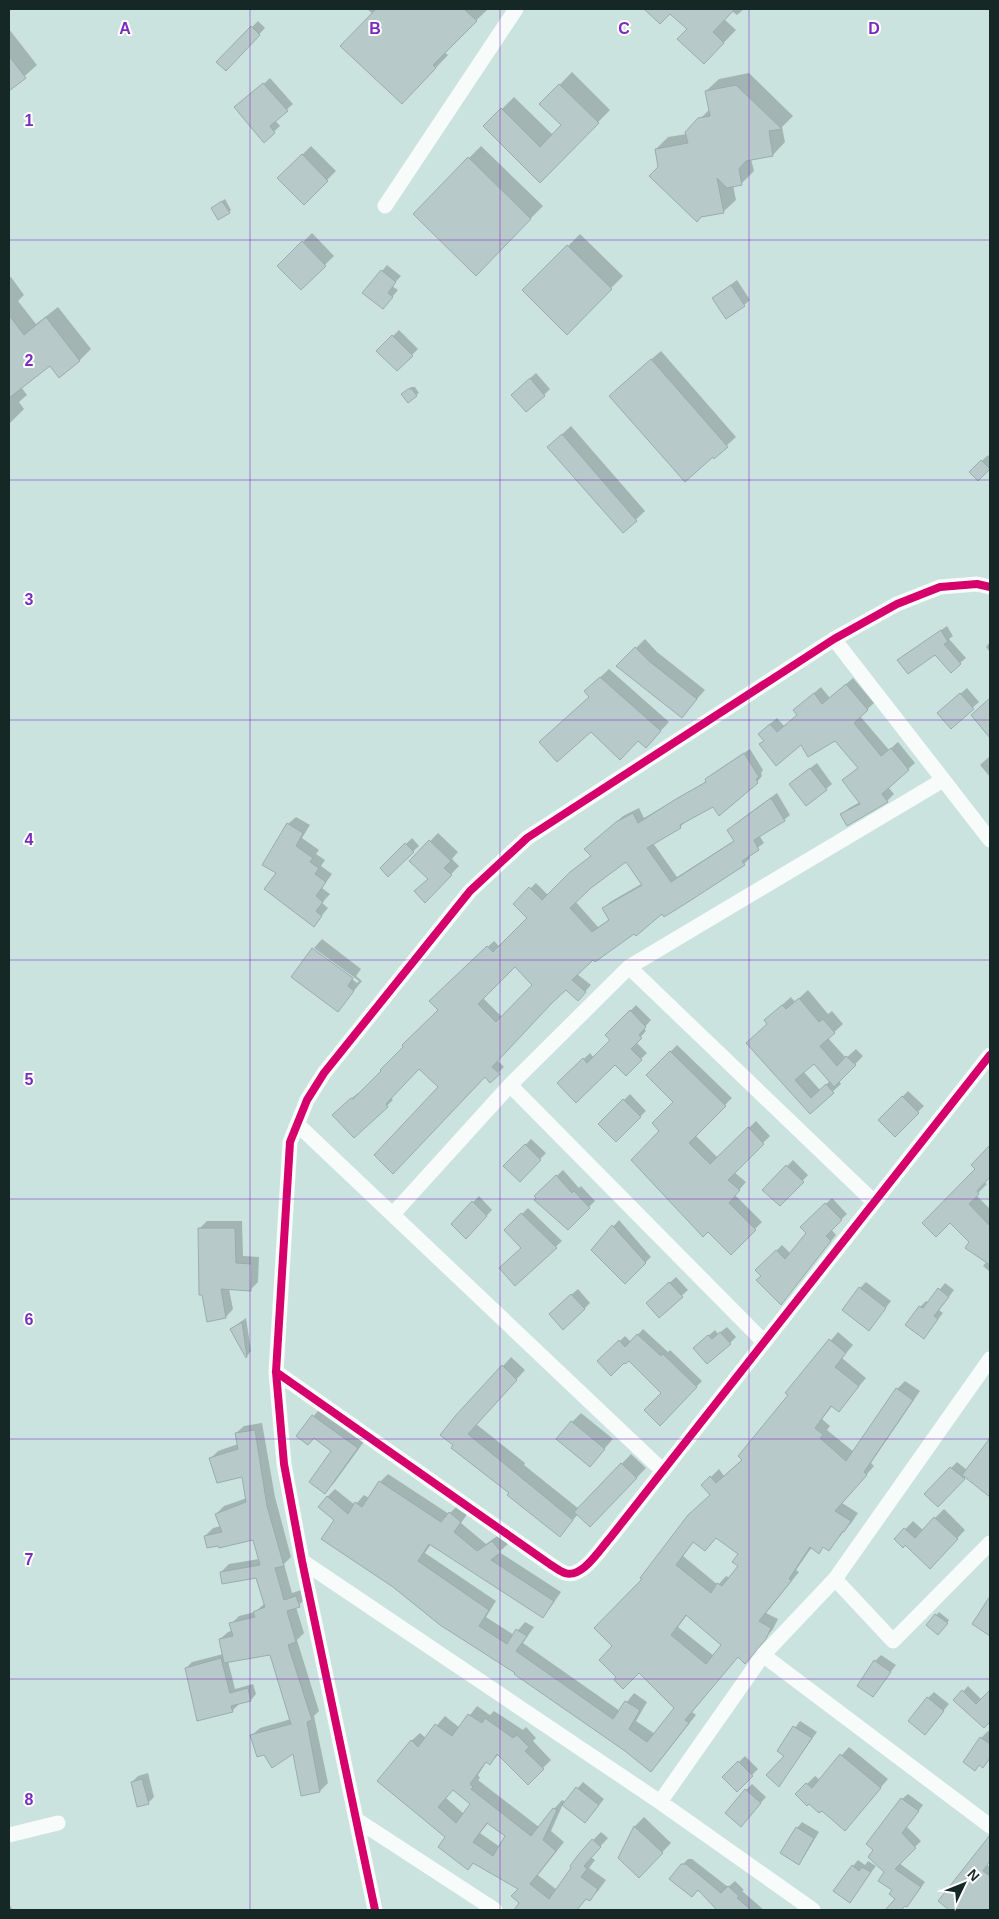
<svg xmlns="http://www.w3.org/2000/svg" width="999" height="1919" font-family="Helvetica,sans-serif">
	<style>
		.shadow { fill: #0003; fill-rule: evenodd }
		.building { fill: #b7c9c9; stroke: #9aadad; fill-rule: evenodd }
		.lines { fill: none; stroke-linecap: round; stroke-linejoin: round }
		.minor { stroke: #f7fbfa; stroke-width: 15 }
		.cycleway-casing { stroke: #fff; stroke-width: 11 }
		.cycleway { stroke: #d6006c; stroke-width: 8 }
		.grid { fill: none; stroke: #7b2cbf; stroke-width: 1; stroke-opacity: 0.55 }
		.grid-label { font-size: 16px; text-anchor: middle; font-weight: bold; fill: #7b2cbf; stroke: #fff; stroke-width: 4; stroke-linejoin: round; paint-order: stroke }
	</style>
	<rect width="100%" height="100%" fill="#cbe3df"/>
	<path class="shadow" d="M367,9H488L444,52L448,55L414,91L373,14Z
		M647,9H744L737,15L732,11L724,19L736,30L704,63L688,29L670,12L660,22Z
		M258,21L265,28L226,70L218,62Z
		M9,29L37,65L9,90Z
		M572,72L610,110L540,181L485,126L514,97L553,135L563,125L541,104Z
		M749,73L793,116L782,127L785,142L773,155L751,159L754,171L741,184L733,185L736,200L723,212L659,167L656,149L668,137L687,134V132L710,109L706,91L719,79Z
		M270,78L293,104L275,120L280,126L264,141L253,94Z
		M311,146L336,171L304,203L279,178Z
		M481,146L543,206L476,274L469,158Z
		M225,199L231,210L229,212L212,208Z
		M312,233L334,256L301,288L279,266Z
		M580,234L623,276L567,333L524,290Z
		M387,265L401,276L392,286L398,290L383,308L382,271Z
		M11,277L24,295L18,301L36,324L58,307L91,349L80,360L50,364L21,387L27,395L19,402L24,409L9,424V278Z
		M737,280L750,300L744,305L713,298Z
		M399,330L418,349L397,370L378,351Z
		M661,351L736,437L714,457L619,387Z
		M536,373L550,389L544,395L518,389Z
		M411,387H415L419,393L408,401L405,392Z
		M571,426L645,511L623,532L558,438Z
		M988,455L990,458V472L988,469L970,472Z
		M947,626L953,636L949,639L966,658L960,663L935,653L899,660Z
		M645,639L657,652L705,690L682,716L618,666Z
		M990,642V652L986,647Z
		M609,669L669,722L654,738L638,740L591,697L594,683Z
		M853,678L874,703L860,716L889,750L898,742L915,763L888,787L894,794L887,801L842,814L849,808L860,802L859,767L836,739L802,744H761L765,740L766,727L777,718L784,726L798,715L801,704L821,687L830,698Z
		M967,688L979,702L951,727L945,707Z
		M750,749L763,770L761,773L762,776L757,782L686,821L680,827L653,843L677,877L735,840V824L777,793L790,815L784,820L759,835L764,843L748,855L750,858L744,864L663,912L593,958L577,974L591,985L583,994L566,989L553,1000L497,1060L504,1067L490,1081L485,1076L440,1087L419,1067L391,1098L393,1100L354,1137L339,1109L358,1093L359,1094L440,1010L431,1001L494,941L500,947L529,918L514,904L536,883L548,895L592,856V844L623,816L639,808L644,818L707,781L712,774ZM626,860L643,883L610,902L604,908L610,919L598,927L575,901L590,887ZM516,965L534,985L502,1017L483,998Z
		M990,756V777L980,765Z
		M817,763L832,784L826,789L797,778Z
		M296,817L310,825L302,838L319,850L316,854L325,860L321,866L332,874L322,888L330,894L322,903L328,908L314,925L278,873L288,824Z
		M438,833L458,852L452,859L459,866L425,901L430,879L411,861Z
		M412,838L419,846L388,875L382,868Z
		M322,939L361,969L356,976L362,981L338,1010L313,949L357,983L359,981L314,948Z
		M808,990L828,1014L832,1011L843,1024L828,1038L846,1058L856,1049L863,1056L839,1081L841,1084L810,1112L765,1020L791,997L795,1002ZM814,1062L830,1081L820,1090L803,1071Z
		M636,1005L651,1020L644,1028L646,1031L636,1042L647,1053L626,1074L615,1063L559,1083L590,1053L594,1058L612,1040L607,1035Z
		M677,1045L732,1098L695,1135L718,1158L756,1121L770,1136L734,1172L746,1182L735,1195L762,1222L731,1253L661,1131L675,1102L648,1075Z
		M908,1091L924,1106L895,1135L880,1120Z
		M630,1094L646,1111L616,1140L600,1124Z
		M531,1139L546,1153L520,1180L505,1166Z
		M990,1147V1176L984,1182L987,1184L976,1195L990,1209V1234L984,1246L990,1241V1272L983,1266L987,1261L971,1242L950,1221L977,1169L973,1165Z
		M793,1160L808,1175L780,1205L764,1190Z
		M563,1170L579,1188L581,1186L595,1201L568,1228L537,1198L542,1190Z
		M479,1196L492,1210L472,1231L452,1224Z
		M832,1198L847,1214L831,1229L836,1235L781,1303L757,1270L782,1245L791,1254L807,1233L802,1227Z
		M528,1208L562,1241L515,1284L523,1247L506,1230Z
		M619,1220L651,1257L625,1282L592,1250Z
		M207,1221H242L243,1256L259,1257L258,1282L250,1290L229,1289L233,1309L226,1317L200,1228Z
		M676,1277L688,1290L659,1316L654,1297Z
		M866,1282L891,1301L874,1323L860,1288Z
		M945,1283L954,1290L939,1310L943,1313L924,1337L907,1325L920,1307L926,1301L929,1303Z
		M578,1289L590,1303L584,1309L556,1308Z
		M246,1318L251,1351L247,1356L231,1329Z
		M727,1327L736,1337L730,1343L701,1342L715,1330L718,1334Z
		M643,1329L668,1352L670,1350L702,1381L660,1424L663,1393L629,1359L624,1361H599L625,1336L631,1342Z
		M838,1332L853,1345L842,1358L866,1378L846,1402L833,1405L822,1419L830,1426L827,1430L854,1452L897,1389L905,1381L920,1391L871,1463L874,1466L842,1503L858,1513L852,1522L829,1549L824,1546L819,1552L812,1547L796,1570L799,1572L766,1613L778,1619L773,1629L753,1654L738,1656L692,1712L696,1715L659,1762L626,1750L517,1672L335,1520L327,1497L335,1489L355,1505L364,1495L369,1498L380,1482L388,1474L449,1514L458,1505L468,1513L461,1523L486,1544L500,1534L508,1544L499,1552L561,1592L550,1608L542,1616L431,1544L425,1553L496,1601L486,1617L514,1635L525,1622L534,1627L523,1643L620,1711L634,1693L647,1702L636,1721L655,1734L676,1708L639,1671L618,1677L614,1646L644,1579L712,1494L703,1485L719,1469L724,1476L743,1459L789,1395L787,1392ZM716,1537L739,1554L740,1566L730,1578L726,1576L718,1585L683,1556L694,1541ZM687,1615L723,1645L714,1656L678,1627Z
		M511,1357L525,1370L476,1424L525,1463L524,1465L579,1509L631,1454L646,1468L590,1526L578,1514L560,1536L510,1493L453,1448L503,1366Z
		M322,1406L366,1439L334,1483L325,1492L333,1450L315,1437L297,1436Z
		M581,1413L613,1439L590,1465L572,1422Z
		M262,1423L275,1497L291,1557L284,1564L292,1593L304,1589L307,1598L296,1607L304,1633L297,1640L319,1711L314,1716L328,1783L320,1791L294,1752L252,1735L260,1728L291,1719L270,1653L228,1661L235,1689L253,1684L256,1694L251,1700L237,1703L238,1705L232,1711L186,1668L192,1662L223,1654L220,1639L228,1632L233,1630L231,1624L239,1616L255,1612L265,1603L257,1576L221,1572L229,1564L259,1559L254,1539L205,1536L213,1528L221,1526L216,1514L224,1506L247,1498L243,1476L210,1459L218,1451L238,1444L236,1433L244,1426Z
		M990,1440V1489L987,1492L966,1477L938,1505L926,1494L957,1462L967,1470Z
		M944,1509L965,1530L938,1559L896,1539L913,1521L923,1530Z
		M939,1612L949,1620L941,1631L928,1625Z
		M881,1655L896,1665L873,1695L875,1661Z
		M968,1686L982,1700L990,1691V1720L984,1726L955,1700Z
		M934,1692L949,1704L930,1727L928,1698Z
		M477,1706L490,1715L494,1711L523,1730L526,1727L536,1738L533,1741L551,1760L528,1783L499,1754L490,1763L487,1761L478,1775L480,1778L478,1780L539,1827L554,1809L562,1800L566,1802L583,1782L604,1799L591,1815L563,1804L551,1831L564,1842L538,1875L557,1890L593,1840L601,1832L608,1838L591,1857L595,1860L589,1868L606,1880L598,1891L589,1900L587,1898L577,1910H556L550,1906L547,1910H525L518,1906L521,1903L520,1889L447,1837L411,1741L420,1733L426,1738L445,1716L460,1728ZM453,1789L472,1804L464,1814L446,1798ZM489,1822L507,1836L500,1847L480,1833Z
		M800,1721L817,1732L779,1785L786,1756L778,1750Z
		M988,1731L990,1732V1759L983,1767L981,1738Z
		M849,1747L888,1779L845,1829L822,1809L797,1794L815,1776L820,1780Z
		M745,1756L758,1769L737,1790L724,1777Z
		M148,1773L154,1797L148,1803L132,1782L138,1776Z
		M752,1784L766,1797L746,1820V1790Z
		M908,1794L923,1805L907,1827L921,1841L899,1863L925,1882L912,1900L900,1910H892L889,1907L897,1899L886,1872L902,1799Z
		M644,1817L671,1843L648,1867L619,1858L635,1826Z
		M802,1822L819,1832L804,1857L798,1863L797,1828Z
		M990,1839V1861L987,1865L990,1867V1910H948L985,1844Z
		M688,1859H692L728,1887L735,1881L744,1890L742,1891L764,1910H718L698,1889L682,1865Z
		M858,1860L865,1865L868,1861L876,1866L849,1901L853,1866Z
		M9,1904L13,1910H9Z"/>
	<path class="building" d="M376,9H464L477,21L433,65L436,68L402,104L340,46Z
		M644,9H735L713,32L724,43L704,64L677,39L687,29L670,14L660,24Z
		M251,26L260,35L226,71L216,62Z
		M9,56L26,78L9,91Z
		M263,83L288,111L270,126L275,133L264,143L234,107Z
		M559,84L599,123L540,183L483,126L501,108L540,147L561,125L539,104Z
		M736,85L782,129L769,131L773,156L746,161L739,169L742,185L727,188L717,178L724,213L701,217L697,222L649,176L658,167L655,149L688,143L685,132L698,118L710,116L705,91Z
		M302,154L328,181L304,205L277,178Z
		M468,157L531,219L476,276L413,214Z
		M222,201L230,213L218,220L211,208Z
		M302,241L326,266L301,290L277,266Z
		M567,245L612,289L567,335L522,290Z
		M381,270L396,282L388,293L393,297L383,309L362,293Z
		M731,285L745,306L726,319L712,298Z
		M9,315L24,335L46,317L80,361L59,378L50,366L9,398Z
		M392,335L413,356L397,371L376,351Z
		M651,359L728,447L714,459L713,457L685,482L609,396Z
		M530,378L545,396L526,412L511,395Z
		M408,389H412L417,396L408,403L401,394Z
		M562,434L637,521L623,533L547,447Z
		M981,460L990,469L978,481L969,472Z
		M941,630L948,642L944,644L961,664L951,673L935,655L908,674L897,660Z
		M635,647L649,661L697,699L682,718L616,666Z
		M600,677L661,731L646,748L638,741L620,760L591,732L557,762L539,742L589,697L584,691Z
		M846,684L868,710L854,723L881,756L891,748L909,770L882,794L888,802L847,826L840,814L860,804L842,780L858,768L835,741L808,757L801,745L776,766L759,744L764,741L758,734L770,724L777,732L797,715L793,710L814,693L822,704Z
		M960,693L974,709L951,729L937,713Z
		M990,698V738L971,715Z
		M744,753L759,777L756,779L758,783L719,816L713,807L680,825L681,828L647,848L671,882L734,841L727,830L771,798L785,821L754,840L759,850L742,861L745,865L685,904L664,917L662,914L636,936L634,934L595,962L593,960L572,980L586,992L578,1001L566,990L552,1003L492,1067L500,1074L490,1083L485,1077L393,1174L374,1155L438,1087L419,1069L386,1104L388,1107L354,1138L332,1115L351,1098L353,1099L381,1071L380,1070L403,1047L402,1045L438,1010L429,1001L487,946L493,952L527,918L513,904L529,887L542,900L570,872L591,856L584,849L616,822L633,813L638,823L676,799L706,782L705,779ZM626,862L642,885L602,908L609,920L592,932L570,908L591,888ZM515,967L532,985L496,1022L478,1004Z
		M810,768L827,790L806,806L789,784Z
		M287,823L303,833L296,846L313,858L310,862L319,868L315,874L326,882L316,896L323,902L316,911L322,916L314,927L264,889L276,873L262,865Z
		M429,840L451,861L444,868L452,875L425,903L414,891L428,879L409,861Z
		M405,843L414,852L388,877L380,868Z
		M312,948L353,978L348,986L354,991L338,1012L291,977Z
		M799,998L819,1022L823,1019L835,1033L820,1046L837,1066L846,1056L856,1065L834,1087L814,1064L795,1080L811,1098L826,1084L834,1093L810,1114L746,1043L767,1024L764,1020L782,1005L786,1009Z
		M630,1010L646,1027L639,1035L642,1038L631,1049L642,1060L626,1076L615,1065L576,1103L557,1083L583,1058L587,1063L610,1040L605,1035Z
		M670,1051L726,1106L689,1143L710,1164L748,1127L764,1144L728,1180L740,1190L729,1203L756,1230L731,1255L708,1232L703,1237L631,1160L659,1131L652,1123L673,1102L646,1075Z
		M902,1096L919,1113L895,1137L878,1120Z
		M623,1099L641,1117L616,1142L598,1124Z
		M525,1144L541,1160L520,1182L503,1166Z
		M990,1145V1177L977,1191L979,1194L969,1204L990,1226V1265L965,1248L969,1242L950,1223L936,1237L922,1223L975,1169L971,1165Z
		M786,1165L804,1182L780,1206L762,1190Z
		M556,1175L572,1193L574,1191L590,1208L568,1230L534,1200L536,1198L534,1196Z
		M472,1201L487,1216L466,1239L451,1224Z
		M825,1203L842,1220L826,1236L831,1241L781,1305L756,1280L761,1276L755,1270L776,1250L785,1259L806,1233L800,1227Z
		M521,1213L557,1248L515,1286L499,1268L521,1248L504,1230Z
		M612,1225L646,1263L625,1284L591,1250Z
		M198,1228H235L236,1263L252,1264L251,1291L221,1289L226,1318L207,1322L202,1295H199Z
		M669,1282L683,1297L659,1318L646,1303Z
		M859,1287L886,1308L869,1331L842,1310Z
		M938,1288L949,1297L934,1316L938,1319L924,1339L905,1325L919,1306L923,1308Z
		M571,1294L585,1309L563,1330L549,1314Z
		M242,1322L247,1357L246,1358L230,1329Z
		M720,1332L731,1344L707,1364L693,1348L708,1335L712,1339Z
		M637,1334L661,1356L663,1354L697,1387L660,1426L644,1410L661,1393L629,1361L625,1364L624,1363L611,1376L597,1361L619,1340L625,1347Z
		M829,1339L846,1353L835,1367L859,1386L839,1412L831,1406L815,1428L823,1435L820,1438L846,1461L896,1388L913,1400L864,1472L867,1475L835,1511L851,1521L844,1532L843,1531L829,1551L823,1547L819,1554L810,1547L789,1579L792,1580L759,1621L771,1628L766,1639L745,1664L738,1657L685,1720L689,1723L651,1772L625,1751L514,1674L515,1673L440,1625L393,1587L321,1539L334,1520L318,1507L327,1496L348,1514L355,1502L362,1507L379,1481L441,1522L449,1512L461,1522L454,1532L477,1551L492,1541L501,1552L491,1560L554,1601L543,1618L429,1544L418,1561L489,1610L479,1626L507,1644L516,1629L527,1636L516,1651L613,1719L625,1701L640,1710L629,1729L647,1742L674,1708L639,1673L623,1689L614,1680L616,1677L599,1660L612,1646L594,1628L642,1579L640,1578L688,1515L710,1495L701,1485L710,1476L716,1483L742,1460L738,1456L788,1395L785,1393ZM716,1538L738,1554L732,1562L738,1566L722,1586L717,1583L711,1593L676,1565L693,1542L705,1551ZM686,1615L721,1645L706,1664L671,1635Z
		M502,1365L517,1380L468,1434L573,1520L560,1537L507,1495L509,1493L451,1448L453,1445L440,1435L456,1415Z
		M312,1415L358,1448L325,1494L309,1482L331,1451L314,1438L308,1445L296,1436Z
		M571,1421L605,1449L590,1467L556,1439Z
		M255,1430L267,1506L284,1566L275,1568L284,1600L296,1596L300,1607L287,1611L296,1642L288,1645L312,1720L307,1722L320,1792L301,1796L293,1754L272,1768L264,1755L257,1757L250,1735L291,1724L270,1655L224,1663L219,1639L233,1636L229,1623L255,1617L253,1612L265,1607L256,1578L222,1584L220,1572L260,1565L253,1540L219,1548L218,1546L207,1548L204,1536L222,1532L215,1514L246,1502L242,1477L217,1483L209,1458L238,1449L235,1433Z
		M990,1438V1497L962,1475Z
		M621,1463L637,1478L590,1527L574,1512Z
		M950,1467L965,1479L938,1507L924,1494Z
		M934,1517L958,1539L930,1569L905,1545L903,1548L894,1539L904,1528L915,1538Z
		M990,1596V1636L972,1624Z
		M935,1614L948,1623L938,1635L926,1625Z
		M221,1658L230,1693L248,1688L251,1701L231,1706L233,1712L197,1721L185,1668Z
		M874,1660L891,1672L873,1697L857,1686Z
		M962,1690L976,1704L990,1690V1722L984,1728L953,1700Z
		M927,1697L944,1711L925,1735L908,1721Z
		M468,1714L482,1723L485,1718L513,1738L517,1735L529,1747L525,1751L544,1769L528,1785L497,1754L490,1765L486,1762L470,1784L473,1787L471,1789L531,1836L553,1808L557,1810L543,1840L556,1851L530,1884L549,1899L571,1868L570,1866L578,1855L592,1839L601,1847L584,1866L587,1869L581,1877L598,1889L590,1901L586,1899L577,1910H514L519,1903L511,1896L518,1889L473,1863L468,1870L438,1847L445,1837L377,1781L411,1740L418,1747L435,1724L452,1736ZM453,1790L470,1804L456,1823L438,1807ZM487,1823L505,1836L493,1856L473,1842Z
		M793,1726L812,1738L779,1787L766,1775L784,1756L777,1751Z
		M980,1737L990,1744V1758L983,1768L979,1765L975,1771L963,1762Z
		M840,1754L881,1788L845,1831L822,1811L819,1813L809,1804L807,1806L795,1794L806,1783L812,1788Z
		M738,1761L753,1776L737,1792L722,1777Z
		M142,1779L149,1804L137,1807L131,1782Z
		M576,1787L599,1805L585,1823L562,1805Z
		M745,1789L761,1803L741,1827L725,1813Z
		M901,1798L919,1811L902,1833L916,1848L895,1869L921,1887L907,1907L905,1906L901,1910H885L895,1899L889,1894L892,1890L878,1881L884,1872L868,1857L873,1850L866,1844Z
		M634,1826L663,1853L639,1878L618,1858Z
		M796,1827L814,1838L799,1865L780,1853Z
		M990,1835V1861L983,1871L990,1876V1910H949L938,1901Z
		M681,1864H686L721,1893L728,1886L739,1896L737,1898L751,1910H717L698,1890L692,1897L669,1879Z
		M852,1865L859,1871L862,1867L871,1872L850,1903L833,1891Z"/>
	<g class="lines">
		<path class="minor" d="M385,206L516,9
			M834,639L990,840
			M629,967L874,1202
			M510,1085L764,1342
			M297,1124L663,1471
			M393,1214L510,1085L629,967L943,780
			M276,1372L551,1565C556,1568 561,1572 565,1573C582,1579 600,1549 610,1538L990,1055
			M302,1561L660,1802L813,1910
			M835,1579L893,1641L990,1543
			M763,1655L990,1826
			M660,1802L763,1655L835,1579L990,1359
			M357,1820L495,1910
			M9,1835L58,1823
			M375,1910L302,1561L284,1464L276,1372L290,1142L307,1100L324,1073L470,891L527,838L834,639L897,604L940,587L977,584L990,587"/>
		<g class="cycleway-casing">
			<path id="cycleway" d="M276,1372L551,1565C556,1568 561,1572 565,1573C582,1579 600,1549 610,1538L990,1055
				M375,1910L302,1561L284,1464L276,1372L290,1142L307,1100L324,1073L470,891L527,838L834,639L897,604L940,587L977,584L990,587"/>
		</g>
		<use href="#cycleway" class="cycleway"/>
	</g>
	<path class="grid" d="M250,9V1910M500,9V1910M749,9V1910M9,240H990M9,480H990M9,720H990M9,960H990M9,1199H990M9,1439H990M9,1679H990"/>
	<g class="grid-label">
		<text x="125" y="34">A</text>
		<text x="375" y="34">B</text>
		<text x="624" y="34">C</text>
		<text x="874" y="34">D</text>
		<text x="29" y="126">1</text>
		<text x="29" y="366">2</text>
		<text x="29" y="605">3</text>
		<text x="29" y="845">4</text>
		<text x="29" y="1085">5</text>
		<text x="29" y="1325">6</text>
		<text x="29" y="1565">7</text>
		<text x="29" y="1805">8</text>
	</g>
	<rect width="999" height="1919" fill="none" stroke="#162825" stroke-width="20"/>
	<g transform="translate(964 1884) rotate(47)" stroke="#ffffff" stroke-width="4" paint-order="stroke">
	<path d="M0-4L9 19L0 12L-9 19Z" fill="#162825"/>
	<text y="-8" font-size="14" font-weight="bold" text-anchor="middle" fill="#162825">N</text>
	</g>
</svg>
